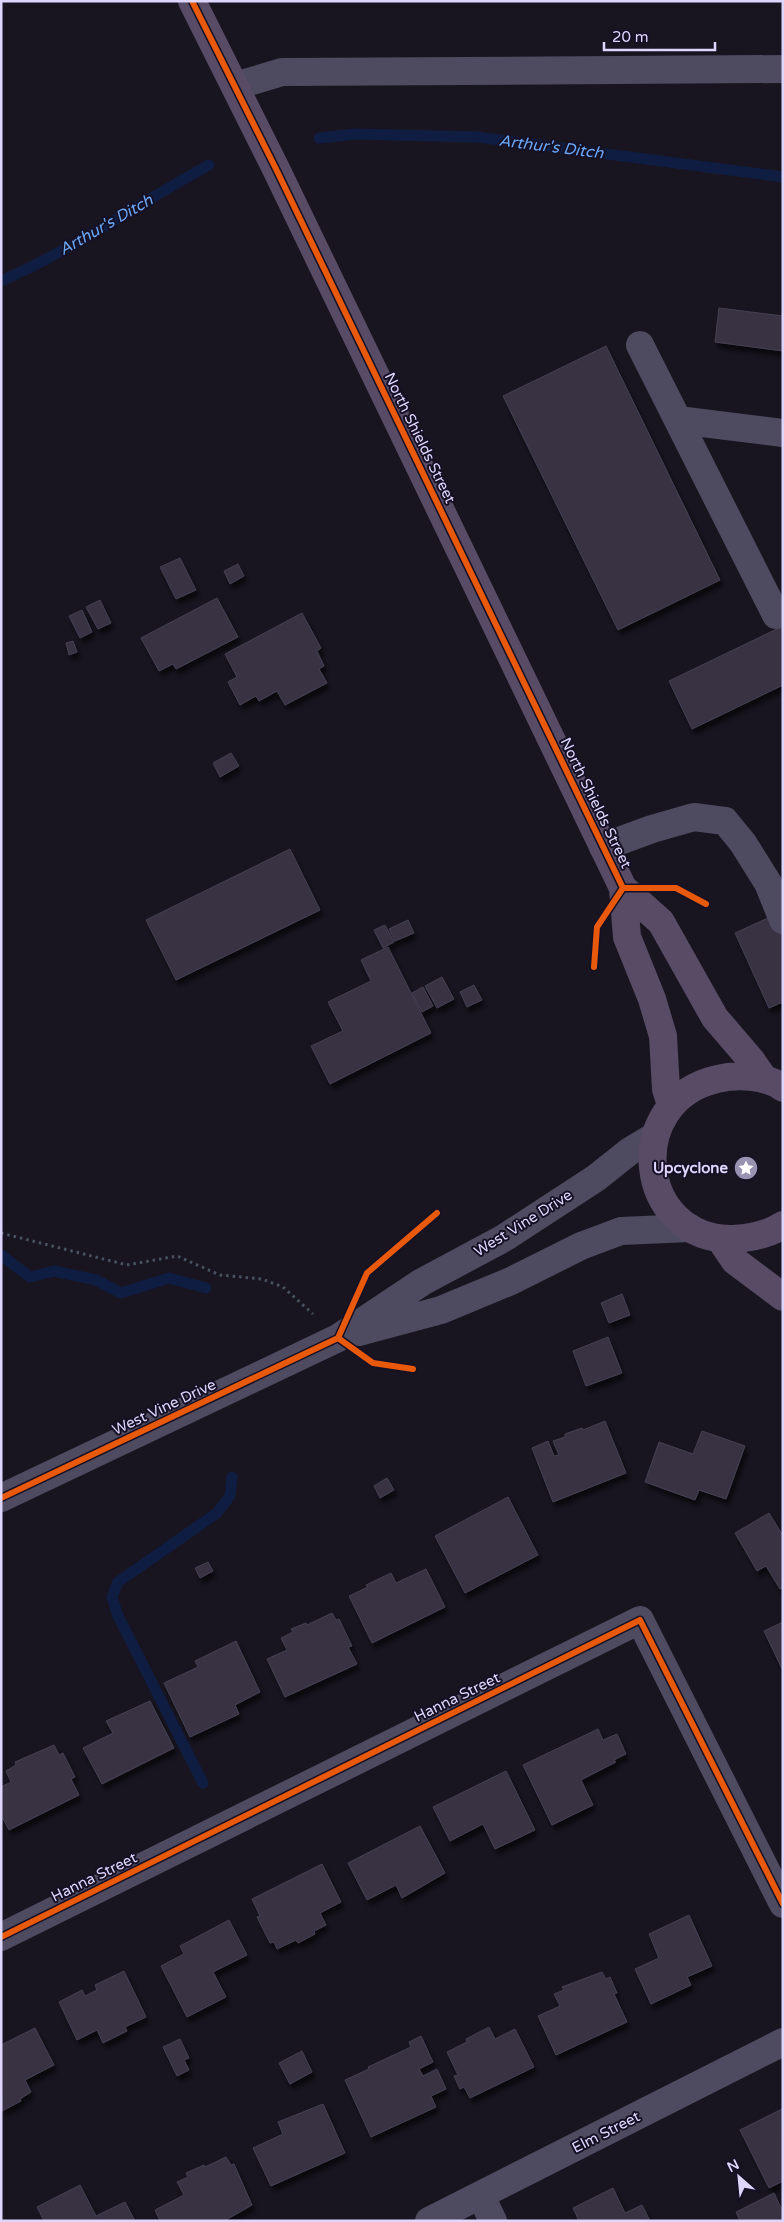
<svg xmlns="http://www.w3.org/2000/svg" width="784" height="2222" font-family="'Varela Round',sans-serif">
	<style>
		.lines { fill: none; stroke-linecap: round; stroke-linejoin: round }
		.stream { stroke: #101d42; stroke-width: 11 }
		.building { fill: #373342; stroke: #454053; filter: url(#shadow) }
		.path { stroke: #485261; stroke-width: 3; stroke-dasharray: 2.5 4; stroke-linecap: butt }
		.minor { stroke: #4e4b60; stroke-width: 28 }
		.major { stroke: #574b65; stroke-width: 28 }
		.cycleway-casing { stroke: #161025; stroke-width: 9 }
		.cycleway { stroke: #e8590c; stroke-width: 6 }
		.labels { text-anchor: middle; dominant-baseline: central; stroke-width: 4; stroke-linejoin: round; paint-order: stroke }
		.street-label { font-size: 15px; fill: #ded6fd; stroke: #161025 }
		.poi-label { font-size: 15px; font-weight: bold; fill: #ded6fd; stroke: #161025; text-anchor: end }
		.water-label { font-size: 16px; font-style: italic; fill: #6aa8f7; stroke: #161025 }
	</style>
	<defs>
		<filter id="shadow"><feDropShadow dx="3" dy="5.5" stdDeviation="2.5" flood-color="#0009"/></filter>
	</defs>
	<rect width="100%" height="100%" fill="#181520"/>
	<g class="lines">
		<path class="stream" d="M319,138L355,134L477,137L783,177
			M1,281C74,249 139,203 209,165
			M1,1255L30,1277L54,1271L96,1280L121,1293L169,1278L206,1288
			M203,1783L118,1616L112,1597L118,1582L217,1513L230,1496L232,1477"/>
	</g>
	<path class="building" d="M719,308L783,316V351L715,342Z
		M606,346L720,580L618,630L503,396Z
		M180,558L196,590L176,599L160,567Z
		M238,564L244,576L230,584L224,571Z
		M217,598L238,637L176,669L173,664L159,671L141,638Z
		M100,600L111,623L98,629L86,607Z
		M82,610L92,632L80,638L69,616Z
		M302,613L321,648L317,651L324,666L319,669L327,683L285,705L277,691L259,701L256,696L240,705L228,682L237,677L225,654Z
		M783,626V685L692,729L669,681Z
		M73,641L77,652L69,655L66,643Z
		M231,753L239,766L220,777L213,763Z
		M290,849L320,910L176,980L146,920Z
		M783,911V1002L769,1008L735,933Z
		M408,920L414,933L395,941L389,929Z
		M385,925L394,942L383,948L374,930Z
		M388,947L431,1033L330,1084L311,1046L343,1031L328,1002L371,981L361,960Z
		M442,977L454,999L437,1008L425,986Z
		M474,985L482,1000L467,1007L460,992Z
		M423,987L433,1006L422,1012L412,993Z
		M622,1294L630,1315L609,1323L601,1303Z
		M608,1337L622,1373L586,1386L573,1351Z
		M605,1421L626,1473L553,1502L532,1448L548,1441L554,1456L559,1455L553,1441L565,1437V1434L582,1428L583,1430Z
		M702,1431L745,1446L726,1499L699,1490L695,1500L645,1482L659,1442L693,1454Z
		M387,1478L394,1490L380,1498L374,1486Z
		M508,1497L538,1555L465,1593L435,1536Z
		M769,1513L783,1536V1588L780,1589L766,1566L757,1571L735,1533Z
		M208,1562L213,1571L200,1578L195,1568Z
		M426,1569L445,1607L372,1643L349,1596L368,1587L366,1585L391,1573L396,1583Z
		M332,1613L336,1620L339,1619L352,1646L348,1647L357,1664L285,1697L267,1659L287,1650L281,1638L293,1632L291,1629L306,1623L307,1625Z
		M783,1622V1671L764,1631Z
		M236,1641L260,1692L235,1705L239,1714L190,1737L164,1683L198,1667L195,1661Z
		M150,1701L174,1748L102,1784L83,1748L113,1733L106,1721Z
		M598,1729L603,1740L617,1734L626,1754L614,1760L616,1762L581,1780L593,1805L552,1825L523,1765Z
		M54,1745L59,1755L63,1753L75,1777L71,1779L79,1795L9,1830L1,1815V1787L11,1782L6,1771L16,1765L15,1762Z
		M506,1771L535,1830L495,1849L483,1824L450,1841L433,1807Z
		M420,1826L445,1873L402,1898L396,1885L367,1900L348,1863Z
		M322,1864L341,1902L320,1913L326,1925L314,1931L315,1934L298,1943L296,1940L277,1949L274,1942L270,1943L257,1917L260,1916L252,1899Z
		M689,1915L712,1966L687,1977L691,1985L651,2004L635,1969L659,1958L649,1934Z
		M229,1920L247,1955L213,1972L226,1997L187,2017L161,1966L184,1954L180,1946Z
		M124,1971L146,2017L125,2027L127,2031L103,2043L97,2030L77,2040L59,2002L82,1990L85,1996L97,1990L95,1985Z
		M602,1972L606,1979L610,1977L617,1993L614,1994L627,2022L556,2055L538,2016L560,2006L554,1994L564,1990L562,1987Z
		M489,2027L495,2039L515,2029L534,2067L470,2098L464,2087L460,2089L454,2076L458,2075L447,2052L467,2042L466,2039Z
		M35,2028L54,2065L25,2080L31,2092L20,2099L21,2101L2,2111L1,2045Z
		M421,2036L433,2062L419,2069L423,2076L437,2069L446,2089L431,2096L436,2107L371,2137L345,2080L369,2069L368,2067L411,2047L409,2042Z
		M180,2039L189,2058L184,2060L189,2070L177,2076L163,2047Z
		M302,2051L312,2072L290,2084L279,2063Z
		M323,2104L345,2153L271,2186L253,2148L283,2134L278,2122Z
		M782,2109L783,2181L769,2188L740,2130Z
		M226,2157L231,2165L234,2164L252,2205L224,2221H160L155,2210L184,2195L177,2182L188,2177L186,2173L204,2165L205,2167Z
		M80,2185L96,2216L125,2202L135,2221H44L37,2207Z
		M613,2188L625,2213L642,2205L650,2221H579L573,2208Z
		M774,2193L783,2212V2221H740L736,2212Z"/>
	<g class="lines">
		<path class="path" d="M1,1233L127,1265L177,1256L220,1275L262,1279L283,1287L313,1314"/>
		<path class="minor" d="M235,86L282,72L783,69
			M640,345L776,615
			M678,420L783,433
			M603,847L652,829L694,817L725,821L743,843L768,883L783,920
			M359,1332L441,1310L511,1281L581,1246L621,1231L690,1228
			M1,1498L338,1338L422,1282L504,1238L596,1178L630,1151L655,1136
			M1,1937L640,1620L783,1904
			M481,2196L493,2221
			M429,2221L783,2042"/>
		<path class="major" d="M192,1L276,169L623,888L627,937L652,999L663,1036L666,1089L671,1105
			M623,888L661,922L715,1018L751,1060L764,1079
			M783,1088C766,1075 737,1074 717,1079C622,1101 636,1240 733,1239C750,1238 768,1235 783,1225
			M720,1239L735,1261L783,1297"/>
		<g class="cycleway-casing">
			<path id="cycleway" d="M192,1L276,169L623,888
				M623,888H676L706,904
				M594,967L597,927L623,888
				M338,1338L367,1273L437,1213
				M338,1338L373,1363L413,1369
				M1,1498L338,1338
				M1,1937L640,1620L783,1904"/>
		</g>
		<use href="#cycleway" class="cycleway"/>
	</g>
	<defs>
		<g id="sight-disc" transform="scale(1.25)"><circle r="9.5" fill="#9992b0" stroke="#161025"/><path d="M0-6L1.8-2.2L6-1.7L2.9 1.2L3.7 5.4L0 3.3L-3.7 5.4L-2.9 1.2L-6-1.7L-1.8-2.2Z" fill="#fff"/></g>
	</defs>
	<g fill-rule="evenodd">
		<use href="#sight-disc" x="746" y="1168"/>
	</g>
	<g class="labels">
		<g class="street-label">
			<text transform="translate(420 438) rotate(64)">North Shields Street</text>
			<text transform="translate(596 803) rotate(64)">North Shields Street</text>
			<text transform="translate(523 1223) rotate(-32)">West Vine Drive</text>
			<text transform="translate(164 1407) rotate(-25)">West Vine Drive</text>
			<text transform="translate(457 1697) rotate(-26)">Hanna Street</text>
			<text transform="translate(94 1877) rotate(-26)">Hanna Street</text>
			<text transform="translate(606 2132) rotate(-27)">Elm Street</text>
		</g>
		<g class="poi-label">
			<text x="728" y="1168">Upcyclone</text>
		</g>
		<g class="water-label">
			<text transform="translate(551 147) rotate(7)">Arthur's Ditch</text>
			<text transform="translate(106 225) rotate(-30)">Arthur's Ditch</text>
		</g>
	</g>
	<rect width="784" height="2222" fill="none" stroke="#ded6fd" stroke-width="5"/>
	<g transform="translate(739 2177) rotate(333)" stroke="#161025" stroke-width="4" paint-order="stroke">
	<path d="M0-4L9 19L0 12L-9 19Z" fill="#ded6fd"/>
	<text y="-8" font-size="14" font-weight="bold" text-anchor="middle" fill="#ded6fd">N</text>
	</g>
	<path d="M604 42v8h111v-8" fill="none" stroke="#ded6fd" stroke-width="2.5"/>
	<text x="612" y="42" font-size="15" fill="#ded6fd" stroke="#161025" stroke-width="4" paint-order="stroke">20 m</text>
</svg>
